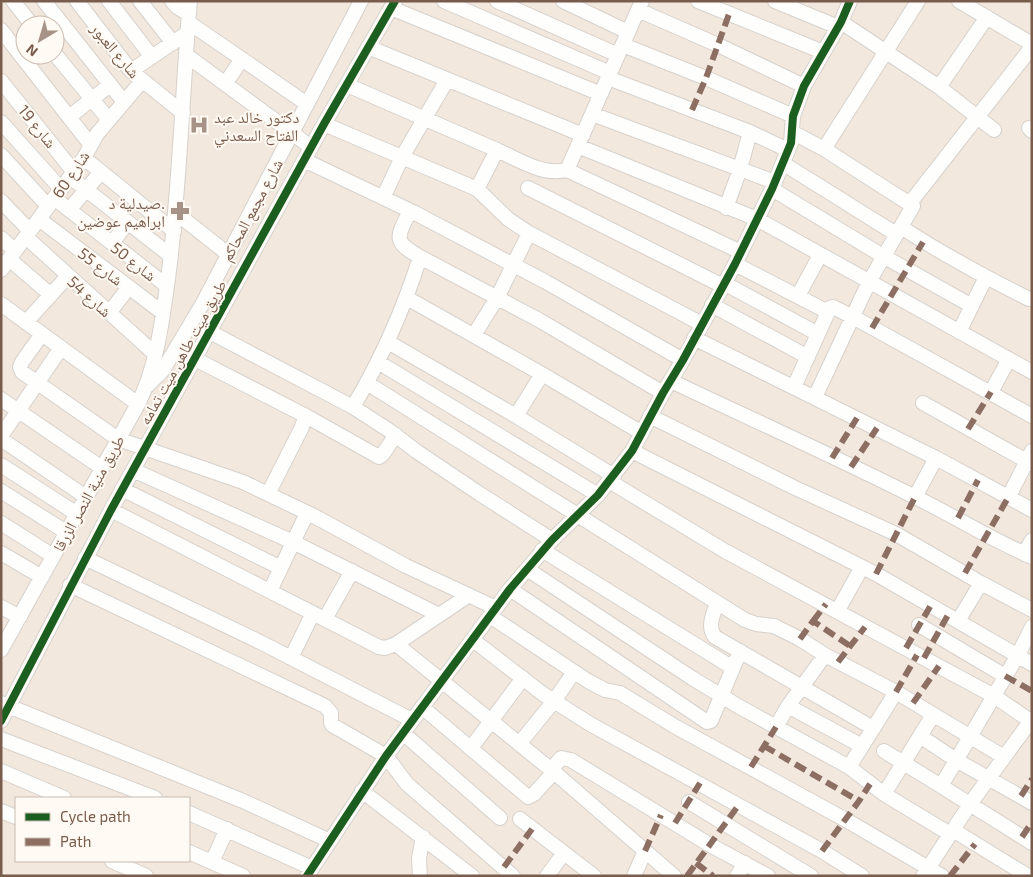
<svg xmlns="http://www.w3.org/2000/svg" width="1033" height="877" font-family="'Exo 2','Noto Naskh Arabic',sans-serif">
	<style>
		.residential { fill: #f2e8de; fill-rule: evenodd }
		.lines { fill: none; stroke-linecap: round; stroke-linejoin: round }
		.minor-casing { stroke: #d7d1cb; stroke-width: 16 }
		.minor { stroke: #fefefd; stroke-width: 14 }
		.quiet { stroke: #8d6e63; stroke-width: 6; stroke-dasharray: 12 6; stroke-linecap: butt }
		.cycleway-casing { stroke: #fffaf3; stroke-width: 11 }
		.cycleway { stroke: #1b5e20; stroke-width: 8 }
		.labels { text-anchor: middle; dominant-baseline: central; stroke-width: 4; stroke-linejoin: round; paint-order: stroke }
		.street-label { font-size: 16px; fill: #7a5c4d; stroke: #fffaf3 }
		.poi-label { font-size: 16px; fill: #7a5c4d; stroke: #fffaf3; text-anchor: start }
	</style>
	<rect width="100%" height="100%" fill="#f9f5f0"/>
	<path class="residential" d="M1,1H1032V876H1ZM25,25H55V55H25ZM16,798H189V861H16Z"/>
	<g class="lines">
		<g class="minor-casing">
			<path id="minor" d="M13,1L32,25
				M44,1L124,102
				M77,1L131,71L183,113
				M109,1L152,57
				M140,1L173,43
				M172,1L177,7L189,14
				M444,1L610,73
				M497,1L618,55
				M563,1L628,32
				M698,1L823,52
				M775,1L838,27
				M959,1L1032,44
				M391,8L601,94
				M638,10L718,45L804,86
				M188,22L307,104
				M841,22L939,87L994,130
				M1,30L90,144
				M623,45L706,78L793,116
				M368,47L583,135
				M55,54L109,120
				M186,55L311,147
				M131,71L187,33
				M608,78L750,132L788,150
				M1,81L74,172
				M225,84L242,59
				M347,85L497,150L477,189
				M939,87L987,17
				M592,114L775,182
				M69,117L110,85
				M1,122L61,189
				M324,124L477,189L508,219L529,233L702,324
				M1029,128L1032,131
				M792,132L824,149L913,206L869,282L815,397
				M578,146L757,219L1032,372
				M824,149L918,1
				M497,150C519,160 543,176 567,170L741,252
				M1,155L48,206
				M84,158L174,231
				M304,160L415,213L546,282L683,360
				M784,164L896,234
				M567,170L642,1
				M70,177L171,256
				M528,188L723,286
				M772,189L883,256L972,306
				M54,198L167,286
				M383,198L402,157L447,80
				M1,201L30,231
				M910,203L1032,47
				M726,208L740,169L750,132
				M69,210L101,172
				M176,213L228,254
				M39,219L163,313
				M901,227C942,254 985,277 1029,299
				M26,237L155,354
				M1,238L15,251
				M112,243L128,222
				M420,257L539,320L663,393
				M9,259L51,295
				M735,264L828,312L830,308L833,307L853,317L1032,416
				M1,270L84,158L97,134L142,81
				M724,283L818,334
				M798,296L820,255
				M407,298L542,374L642,433
				M1,304L138,404
				M712,305L808,357
				M109,313L129,287
				M26,322L68,276
				M210,332L353,407L390,431L416,451L480,494L552,540
				M959,332L986,277
				M42,334L22,362L20,367L22,372L118,439L243,482L268,494L312,515L406,566L496,608
				M474,335L497,298L529,233
				M694,338L936,458L1032,510
				M388,342L516,416L614,476
				M195,359L306,416
				M378,362L598,495
				M671,381C753,420 836,457 917,498C956,517 992,540 1032,557
				M367,383L745,620L756,624L774,626L800,639L825,655L896,692L1004,757
				M147,386L163,370L203,303L361,1
				M794,387L828,312
				M991,392L1009,359
				M1,399L102,468
				M923,403L1032,464
				M353,407C382,358 403,311 420,257C392,241 397,237 410,211
				M516,416L542,374
				M650,416L793,487L896,534L981,583L1032,610
				M1,436L61,348
				M1,439L86,497
				M632,451L876,574L1032,664
				M1,465L77,514
				M133,470L293,542L439,615
				M609,481L725,551L994,696L1032,722
				M122,489L281,568
				M1,491L66,532
				M268,494L301,429L306,416L379,457L382,455L396,435
				M1009,496L1032,451
				M915,497L936,458
				M111,510L379,647L385,648L396,644L469,595
				M1,523L53,556
				M542,550L733,668
				M1,553L42,577
				M1024,554L1032,540
				M85,558L260,642L412,720
				M527,569L692,678L738,706L849,767L884,794L950,834
				M70,585L325,706L331,713V722L332,725L386,756L407,784L513,876
				M510,589L707,722L711,721L713,716L740,651
				M270,591L307,513
				M717,603C713,615 707,627 715,637L873,728
				M1,607L20,617
				M838,610L862,567
				M490,616L588,681L605,690L620,693L676,727L846,820L942,876
				M325,619L352,571
				M958,621L981,583
				M919,625L1005,676
				M1032,627L1018,655L941,786L1032,843
				M473,640L543,694L590,724L822,851L862,876
				M396,644L554,772L674,876
				M1,650L138,404C157,366 162,321 168,279C180,187 182,94 190,1
				M291,658L313,613
				M1,703L243,801L330,841
				M788,706L862,746
				M422,707L528,797L534,794L554,772
				M1,721L111,510L324,124L395,1
				M776,727L788,706L825,655
				M403,733L500,818
				M920,736L933,715
				M1,739L155,798
				M519,744L554,701L574,672
				M471,748L523,678
				M884,751L941,786
				M849,767L896,692
				M551,770L561,758L571,760L710,845L768,876
				M1,771L64,798
				M362,791L472,876
				M884,794L920,736L956,760L1032,803
				M689,802L811,876
				M1,811L16,817
				M189,813L312,868
				M520,819L594,876
				M953,830L1028,876
				M189,852L243,876
				M112,861L146,876
				M212,862L227,829
				M307,876L386,756L510,589L552,540L598,495L632,451L663,393L683,360L735,264L772,189L791,143L793,116L804,86L841,22L850,1
				M420,876L419,858L423,837
				M547,876L564,853
				M634,876L645,851
				M737,876L745,863
				M923,876L970,804L1032,719"/>
		</g>
		<use href="#minor" class="minor"/>
		<path class="quiet" d="M692,110L706,78L729,14
			M872,328L923,242
			M968,429L991,392
			M832,458L857,418
			M851,467L877,428
			M958,518L978,480
			M965,573L1009,496
			M876,574L915,497
			M813,621L826,604
			M800,639L813,621L850,646
			M906,648L931,605
			M924,658L948,615
			M838,662L865,627
			M1005,676L1032,691
			M896,692L917,655
			M913,703L939,666
			M764,746L859,801
			M751,767L776,727
			M1021,796L1032,779
			M675,823L700,783
			M1022,837L1032,822
			M645,851L661,815
			M822,851L859,801L870,784
			M696,863L713,876
			M504,867L532,829
			M687,876L738,806
			M950,876L975,844"/>
		<g class="cycleway-casing">
			<path id="cycleway" d="M1,721L111,510L324,124L395,1
				M307,876L386,756L510,589L552,540L598,495L632,451L663,393L683,360L735,264L772,189L791,143L793,116L804,86L841,22L850,1"/>
		</g>
		<use href="#cycleway" class="cycleway"/>
	</g>
	<defs>
		<g id="hospital-bare" transform="scale(1.5)"><path d="M-5-5h3v3.5h4V-5h3V5h-3V1.5h-4V5h-3Z" fill="#a69286" stroke="#fffaf3" stroke-width="2.5" paint-order="stroke"/></g>
		<g id="pharmacy-bare" transform="scale(1.5)"><path d="M-2-6h4v4h4v4h-4v4h-4v-4h-4v-4h4Z" fill="#a69286" stroke="#fffaf3" stroke-width="2.5" paint-order="stroke"/></g>
	</defs>
	<g fill-rule="evenodd">
		<use href="#hospital-bare" x="199" y="125"/>
		<use href="#pharmacy-bare" x="180" y="211"/>
	</g>
	<g class="labels">
		<g class="street-label">
			<text transform="translate(116 50) rotate(50)">شارع العبور</text>
			<text transform="translate(38 126) rotate(51)">شارع 19</text>
			<text transform="translate(70 174) rotate(-56)">شارع 60</text>
			<text transform="translate(251 210) rotate(-62)">شارع مجمع المحاكم</text>
			<text transform="translate(134 261) rotate(38)">شارع 50</text>
			<text transform="translate(101 266) rotate(37)">شارع 55</text>
			<text transform="translate(90 296) rotate(42)">شارع 54</text>
			<text transform="translate(182 352) rotate(-61)">طريق ميت طاهر, ميت تمامه</text>
			<text transform="translate(88 493) rotate(-61)">طريق منية النصر الزرقا</text>
		</g>
		<g class="poi-label">
			<text x="214" y="116">دكتور خالد عبد<tspan x="214" dy="18">الفتاح السعدني</tspan></text>
			<text x="165" y="202" text-anchor="end">صيدلية د.<tspan x="165" dy="18">ابراهيم عوضين</tspan></text>
		</g>
	</g>
	<rect width="1033" height="877" fill="none" stroke="#7a5c4d" stroke-width="5"/>
	<rect x="15" y="797" width="175" height="65" fill="#fffaf3" stroke="#cabbb1"/>
	<rect x="25" y="813" width="25" height="8" fill="#1b5e20" stroke="#cabbb1"/>
	<text x="60" y="822" font-size="15" fill="#7a5c4d">Cycle path</text>
	<rect x="25" y="838" width="25" height="8" fill="#8d6e63" stroke="#cabbb1"/>
	<text x="60" y="847" font-size="15" fill="#7a5c4d">Path</text>
	<g transform="translate(40 40) rotate(218)"><circle r="24" fill="#fffaf3" stroke="#cabbb1"/>
	<path d="M0-4L9 19L0 12L-9 19Z" fill="#a69286"/>
	<text y="-8" font-size="14" font-weight="bold" text-anchor="middle" fill="#7a5c4d">N</text>
	</g>
</svg>
